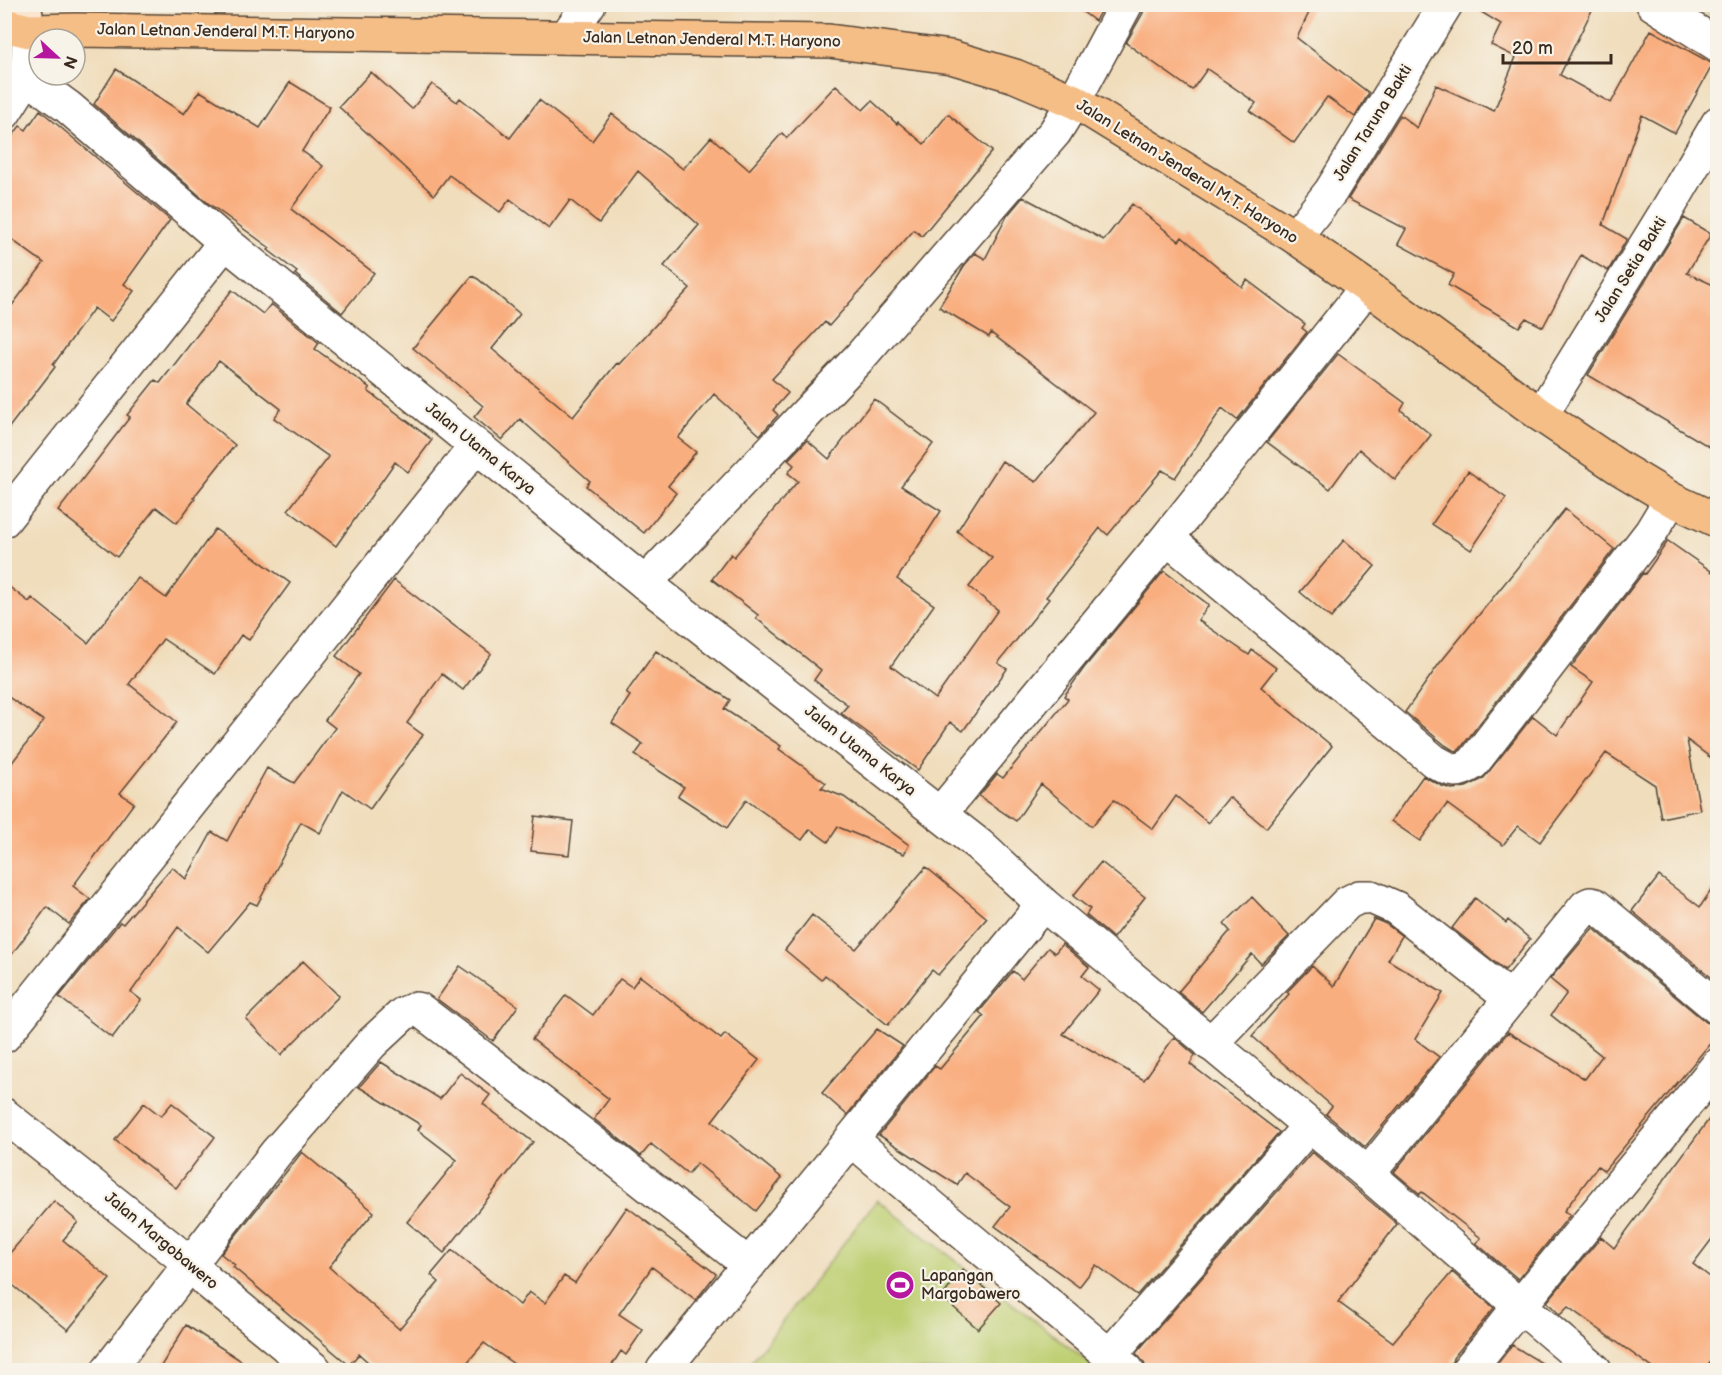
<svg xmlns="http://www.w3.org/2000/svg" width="1722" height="1375" font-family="'Balsamiq Sans',sans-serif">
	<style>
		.built { fill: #ded4b4 }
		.green { fill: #becf72; stroke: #7c7c48; stroke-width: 1.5 }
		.building { fill: #f9ae7f }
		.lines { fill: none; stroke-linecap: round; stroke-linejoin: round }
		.minor-casing { stroke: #564536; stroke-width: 36 }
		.tertiary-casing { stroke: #564536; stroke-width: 36 }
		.secondary-casing { stroke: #564536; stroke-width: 36 }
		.trunk-casing { stroke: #564536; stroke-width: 36 }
		.minor { stroke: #fff; stroke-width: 33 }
		.tertiary { stroke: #fff; stroke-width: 33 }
		.secondary { stroke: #fbe5cf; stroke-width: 33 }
		.trunk { stroke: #f6be87; stroke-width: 33 }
		.labels { text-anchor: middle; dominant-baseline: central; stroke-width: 4.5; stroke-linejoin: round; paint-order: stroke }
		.street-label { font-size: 16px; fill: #3b2a1e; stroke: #f7f3e8 }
		.poi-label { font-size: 16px; fill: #3b2a1e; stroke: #f7f3e8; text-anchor: start }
	</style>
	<rect width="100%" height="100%" fill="#f7f3e8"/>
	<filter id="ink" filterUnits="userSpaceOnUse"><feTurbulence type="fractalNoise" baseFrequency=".0167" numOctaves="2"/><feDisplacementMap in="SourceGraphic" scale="12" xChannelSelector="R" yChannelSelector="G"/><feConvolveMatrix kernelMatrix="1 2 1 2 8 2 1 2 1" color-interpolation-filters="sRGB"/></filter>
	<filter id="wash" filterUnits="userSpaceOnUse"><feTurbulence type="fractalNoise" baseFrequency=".008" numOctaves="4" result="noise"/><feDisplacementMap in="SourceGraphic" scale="24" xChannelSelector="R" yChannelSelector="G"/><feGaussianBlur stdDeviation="1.35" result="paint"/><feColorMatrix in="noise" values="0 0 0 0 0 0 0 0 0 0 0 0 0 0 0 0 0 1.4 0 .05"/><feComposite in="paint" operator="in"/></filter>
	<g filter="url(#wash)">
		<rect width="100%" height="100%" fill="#f0ddbc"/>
		<path class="built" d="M1675,5H1717V29Z"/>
		<path class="green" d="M877,1200L1099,1370H745Z"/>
		<g id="blocks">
			<path class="building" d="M1072,4H1104L1095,21Z
				M1145,4H1313L1297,38L1369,93L1355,117L1327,97L1294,143L1250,111L1256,103L1207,69L1192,90L1126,43L1143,13Z
				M1468,4H1595L1560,75L1611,103L1651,30L1713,64L1675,133L1642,115L1603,225L1627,239L1608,271L1581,255L1543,327L1526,318L1519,327L1448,285L1454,274L1398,244L1406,229L1348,199L1400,115L1417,128L1436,85L1494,111L1516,57L1491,45L1501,24Z
				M116,69L184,114L200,91L260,128L290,82L330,107L302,151L323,166L291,209L374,273L342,313L295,274L297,272L268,250L270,248L208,203L94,104Z
				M371,72L412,109L432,84L457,102L460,98L510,138L539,100L592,141L612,114L683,169L711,137L749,170L782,133L787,138L836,85L863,110L872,101L897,124L898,122L924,144L948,114L992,151L922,236L914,230L829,326L825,322L772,379L788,393L773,410L778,415L760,435L714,394L678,438L696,452L668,486L676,493L644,533L586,486L590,481L520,419L502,440L474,417L483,406L413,348L472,276L478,279L520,314L492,349L573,417L617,363L619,364L690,288L664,266L699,225L638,171L599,223L570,200L549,229L510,199L500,212L449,175L434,195L339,107Z
				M40,110L170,220L124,284L134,291L111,321L94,308L53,365L55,367L4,434V316L44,263L4,234V147L20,126L26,130Z
				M1023,197L1104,240L1132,204L1179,241L1182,237L1242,287L1247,280L1305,324L1302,328L1307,332L1237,420L1222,408L1175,478L1162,470L1108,535L1100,528L1046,597L1049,599L998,663L1007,669L963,731L950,722L918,770L841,713L848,705L814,680L821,670L756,618L758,615L712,579L731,554L734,557L798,481L788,473L794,465L788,460L807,440L829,459L874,399L933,444L901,486L941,511L897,579L934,605L891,666L935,699L998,610L969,587L992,558L957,531L1002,461L1036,482L1094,412L991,333L989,337L939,307L964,266L975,253L985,259L1007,216Z
				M1684,218L1711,234L1687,273L1718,287V452L1588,375Z
				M232,290L263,314L271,304L319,343L315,349L370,388L368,391L432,440L408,472L395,462L336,546L288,510L329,457L274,418L281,409L219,361L186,404L235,445L193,498L195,499L177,523L156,507L117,557L58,511L130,417L127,415L155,380L160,383Z
				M1338,354L1405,403L1401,410L1431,435L1395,480L1359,449L1330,489L1267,442Z
				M1468,471L1506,498L1471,550L1432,524Z
				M1565,509L1614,549L1460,749L1456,751L1453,750L1445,745L1405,712L1439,664Z
				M215,529L290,583L249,640L241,635L215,674L163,639L129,684L177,722L120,793L134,803L73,886L90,899L69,924L47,907L4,965V773L44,721L4,694V583L29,602L32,598L88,643L138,578L166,598Z
				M1344,540L1375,566L1331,618L1300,592Z
				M1668,541L1718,576V763L1687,740L1700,810L1661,818L1655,785L1606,753L1540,842L1518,826L1503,845L1447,804L1420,841L1391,821L1423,776L1442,786L1452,789L1466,787L1483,779L1533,716L1557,735L1593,682L1571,667L1643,573L1645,574Z
				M1164,571L1209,605L1198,620L1249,655L1252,650L1276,668L1261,687L1332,746L1266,828L1229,797L1208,823L1176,796L1153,829L1114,800L1092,826L1041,784L1016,821L979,796L997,774L1003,778L1068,699L1064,696L1084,668Z
				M394,580L491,654L463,690L442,674L407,723L423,735L370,809L343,790L320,833L301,822L257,905L250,902L208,952L178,927L131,992L141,1000L112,1038L59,997L120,922L123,924L172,867L186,879L212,832L227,841L267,768L294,783L335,728L325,720L359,674L336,656Z
				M656,651L730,700L724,709L781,746L779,749L826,783L821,788L844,797L909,845L904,854L838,827L828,842L810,829L802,840L746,800L727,828L678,796L684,787L635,755L643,744L612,723L630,696L626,693Z
				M535,816L573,821L569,855L531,851Z
				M1101,862L1145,897L1113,938L1086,915L1090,909L1073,896Z
				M926,867L987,918L938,975L932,970L888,1025L825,975L821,980L785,950L812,915L856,949Z
				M1659,876L1700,907L1718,880V983L1632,911Z
				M1252,897L1289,936L1261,964L1252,954L1202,1012L1178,992L1230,931L1224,924Z
				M1475,898L1506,923L1508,920L1530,939L1505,970L1452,928Z
				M1374,919L1386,924L1402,936L1388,960L1443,993L1415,1039L1439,1057L1365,1147L1326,1114L1332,1106L1252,1036L1289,994L1287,992L1312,966L1334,986Z
				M1593,928L1706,1022L1718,1026V1034L1604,1171L1598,1166L1564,1211L1570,1215L1518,1279L1476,1243L1481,1238L1422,1192L1420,1194L1394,1172L1508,1032L1585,1079L1602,1056L1551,1015L1567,993L1550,979Z
				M1062,944L1089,967L1082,976L1099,990L1063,1034L1144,1080L1174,1037L1195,1055L1190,1064L1279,1132L1137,1295L1096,1265L1079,1287L995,1226L1010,1207L965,1173L957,1185L879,1135L935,1066L940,1069L984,1016L979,1012L1013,971L1022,979L1048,948L1055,953Z
				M303,961L339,996L281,1055L246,1019Z
				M460,966L518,1006L493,1041L437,999Z
				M640,976L721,1039L725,1034L759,1060L712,1121L782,1178L756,1211L697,1163L688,1174L651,1144L641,1156L594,1119L609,1099L532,1039L566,995L593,1015L620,979L632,987Z
				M877,1029L903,1046L847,1115L822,1093Z
				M381,1062L440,1099L460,1073L490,1095L483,1104L533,1142L444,1253L407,1222L457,1160L418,1130L421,1125L359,1087Z
				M144,1103L161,1116L172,1103L215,1137L176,1188L115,1140Z
				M1718,1107V1231L1693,1264L1718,1283V1352L1704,1371H1657L1568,1307L1560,1315L1547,1302L1601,1237L1614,1248Z
				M302,1152L374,1212L329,1267L399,1329L439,1282L431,1275L452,1250L520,1305L529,1292L545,1303L564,1276L575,1283L627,1207L716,1274L696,1300L652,1267L619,1314L643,1330L626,1355L621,1351L608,1371H524L484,1343L460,1371H378L359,1354L349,1365L233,1267L235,1265L221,1254Z
				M1312,1152L1397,1224L1338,1302L1393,1342L1452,1272L1494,1308L1453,1358L1450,1371H1147L1144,1363L1136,1353Z
				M54,1201L78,1222L63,1240L110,1279L68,1330L4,1278V1260Z
				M963,1269L1001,1303L978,1329L942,1297Z
				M186,1325L257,1371H158Z
				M1512,1345L1555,1371H1492Z"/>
		</g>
	</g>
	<g filter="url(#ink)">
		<use href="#blocks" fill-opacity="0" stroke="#564536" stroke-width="1.5"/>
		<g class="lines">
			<g class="minor-casing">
				<path id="minor" d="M1653,4L1718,45
					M566,37L589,4
					M1295,237L1331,191L1446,4
					M1541,415L1666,212L1718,123
					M4,520L225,242
					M1167,538L1434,761C1451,770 1455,775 1473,763L1651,532L1671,499
					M645,583L860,357L1055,132L1074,101L1126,4
					M940,814L1167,538L1367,287
					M4,1036L476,446
					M1210,1044L1347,903L1359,897H1371L1396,908L1510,998
					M851,1139L1127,1370
					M1368,1174L1586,906L1590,904L1595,905L1718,1008
					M1109,1356L1309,1126
					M108,1370L276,1153L372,1043L403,1014L415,1009L420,1010L616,1160L749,1265
					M663,1370L1043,904
					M1595,1370L1520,1306L1718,1065"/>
			</g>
			<g class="tertiary-casing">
				<path id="tertiary" d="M27,77L68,107L225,242L645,583L979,845L1043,904L1368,1174L1520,1306L1468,1370
					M4,113L27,77L29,31
					M4,1115L191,1264L207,1281L315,1370"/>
			</g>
			<g class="secondary-casing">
				<path id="secondary" d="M24,4L29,31"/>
			</g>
			<g class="trunk-casing">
				<path id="trunk" d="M4,25L29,31L77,30L829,41L951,57L1015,76L1074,101L1295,237L1367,287L1541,415L1621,469L1671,499L1718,521"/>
			</g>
			<use href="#minor" class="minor"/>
			<use href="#tertiary" class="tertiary"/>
			<use href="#secondary" class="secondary"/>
			<use href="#trunk" class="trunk"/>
		</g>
	</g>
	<defs>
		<g id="stadium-disc" transform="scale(1.5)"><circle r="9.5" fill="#b5179e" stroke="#f7f3e8"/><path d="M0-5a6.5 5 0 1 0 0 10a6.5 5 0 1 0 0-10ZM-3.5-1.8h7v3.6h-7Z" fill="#fff"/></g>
	</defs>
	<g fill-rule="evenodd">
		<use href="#stadium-disc" x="900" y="1285"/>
	</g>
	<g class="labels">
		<g class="street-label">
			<text transform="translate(226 32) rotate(1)">Jalan Letnan Jenderal M.T. Haryono</text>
			<text transform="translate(712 40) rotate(1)">Jalan Letnan Jenderal M.T. Haryono</text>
			<text transform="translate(1373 123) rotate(-58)">Jalan Taruna Bakti</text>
			<text transform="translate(1187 172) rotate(32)">Jalan Letnan Jenderal M.T. Haryono</text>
			<text transform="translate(1631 270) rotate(-58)">Jalan Setia Bakti</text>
			<text transform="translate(480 449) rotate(39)">Jalan Utama Karya</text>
			<text transform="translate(860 751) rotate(38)">Jalan Utama Karya</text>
			<text transform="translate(161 1241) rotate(40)">Jalan Margobawero</text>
		</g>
		<g class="poi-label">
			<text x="921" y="1276">Lapangan<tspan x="921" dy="18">Margobawero</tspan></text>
		</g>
	</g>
	<rect width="1722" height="1375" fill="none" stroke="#f7f3e8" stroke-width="24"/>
	<g transform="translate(57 57) rotate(112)"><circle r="28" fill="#f7f3e8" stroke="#aca397" stroke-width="1.5"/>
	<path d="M0-4.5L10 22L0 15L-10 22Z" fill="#b5179e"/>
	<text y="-9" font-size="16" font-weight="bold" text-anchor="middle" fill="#3b2a1e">N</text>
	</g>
	<path d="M1503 54v9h108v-9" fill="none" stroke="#3b2a1e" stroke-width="3"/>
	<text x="1512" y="54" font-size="18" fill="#3b2a1e" stroke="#f7f3e8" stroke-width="4.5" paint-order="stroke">20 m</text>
</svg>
